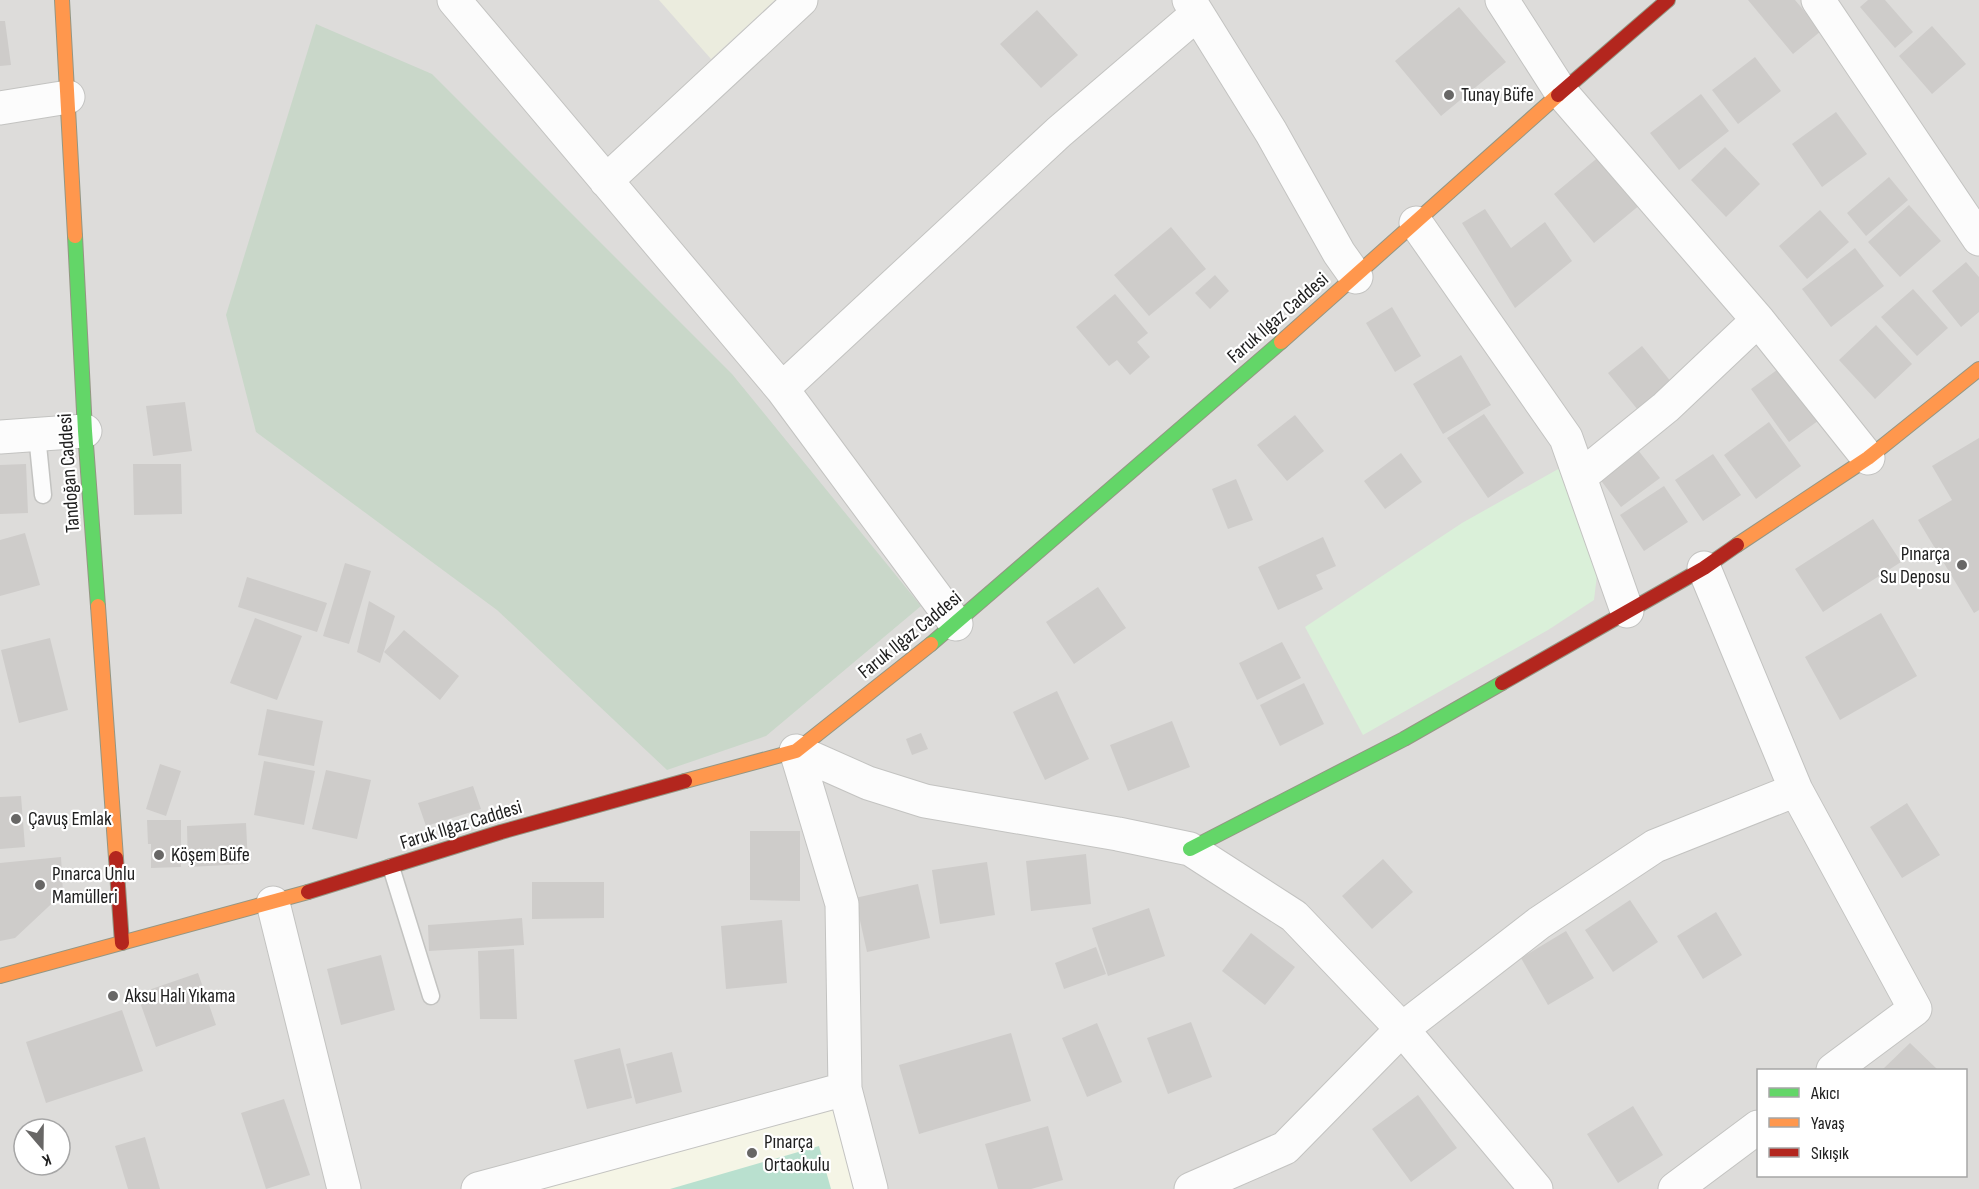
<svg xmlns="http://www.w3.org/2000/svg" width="1979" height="1189" font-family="'Sofia Sans Condensed',sans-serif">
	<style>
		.residential { fill: #dddcda; fill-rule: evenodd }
		.education { fill: #f5f5e6 }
		.farmland { fill: #ebecde }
		.cemetery { fill: #c9d7c9 }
		.park { fill: #daf0d9 }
		.pitch { fill: #b9e0cf }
		.building { fill: #ceccca }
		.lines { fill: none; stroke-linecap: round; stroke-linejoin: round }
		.lane-casing { stroke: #c3c3c1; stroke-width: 19 }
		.street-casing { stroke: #c3c3c1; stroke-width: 35 }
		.fast-casing { stroke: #949683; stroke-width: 16 }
		.slow-casing { stroke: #949683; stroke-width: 16 }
		.jam-casing { stroke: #949683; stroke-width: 16 }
		.lane { stroke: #fcfcfc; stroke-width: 16 }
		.street { stroke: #fcfcfc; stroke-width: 33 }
		.fast { stroke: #63d668; stroke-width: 14 }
		.slow { stroke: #ff974d; stroke-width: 14 }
		.jam { stroke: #b3261e; stroke-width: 14 }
		.poi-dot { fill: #686766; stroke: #fff; stroke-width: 2 }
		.labels { text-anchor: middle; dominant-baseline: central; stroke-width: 4.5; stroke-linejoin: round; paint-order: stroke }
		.poi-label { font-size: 20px; fill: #202020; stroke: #fff; text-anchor: start }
		.street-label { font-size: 20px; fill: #202020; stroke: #fff }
	</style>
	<rect width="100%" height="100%" fill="#edece9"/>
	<path class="residential" d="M0,0H1979V1189H0ZM1758,1070H1966V1176H1758ZM24,1129H60V1165H24Z"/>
	<path class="education" d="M823,1105L846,1117L866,1189H517Z"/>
	<path class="farmland" d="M659,0H775L711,59Z"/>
	<path class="cemetery" d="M316,24L432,74L732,374L921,606L766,736L667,770L497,610L256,432L226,315Z"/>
	<path class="park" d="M1560,468L1597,575L1594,600L1548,630L1363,735L1305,627L1462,523Z"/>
	<path class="pitch" d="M819,1146L831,1189H670Z"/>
	<path class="building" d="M1748,0H1795L1821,31L1793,54Z
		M1868,0H1885L1913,32L1895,48L1860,7Z
		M1459,7L1506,62L1441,116L1395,61Z
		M1037,10L1078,55L1041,88L1000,44Z
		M0,21H5L11,65L0,66Z
		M1932,26L1966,64L1932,94L1899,56Z
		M1755,57L1781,91L1738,124L1712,90Z
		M1701,94L1729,131L1679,170L1650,133Z
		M1836,112L1867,154L1822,187L1792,144Z
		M1725,147L1760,184L1726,217L1691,180Z
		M1601,155L1641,204L1594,243L1554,194Z
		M1889,177L1908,200L1866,236L1847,213Z
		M1909,205L1941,241L1900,277L1868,242Z
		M1485,209L1511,248L1545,222L1572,261L1515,308L1462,223Z
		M1820,210L1849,242L1807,279L1779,246Z
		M1171,227L1206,269L1149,316L1114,275Z
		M1855,248L1884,286L1831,327L1802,289Z
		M1966,262L1979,277V312L1961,327L1932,291Z
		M1215,275L1229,291L1210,309L1195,293Z
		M1913,289L1948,328L1917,356L1881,317Z
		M1115,294L1148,333L1137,342L1150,357L1130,375L1117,360L1109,366L1076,327Z
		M1392,307L1421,356L1395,372L1366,323Z
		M1876,325L1912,364L1875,399L1839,360Z
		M1642,346L1676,388L1642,415L1608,373Z
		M1461,355L1491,405L1443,434L1413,384Z
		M1788,362L1826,415L1789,442L1751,389Z
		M185,402L192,451L153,456L146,406Z
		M1484,414L1524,473L1488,498L1447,438Z
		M1295,415L1324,451L1287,481L1257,445Z
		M1769,422L1801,466L1756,499L1724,455Z
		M1979,438V610L1974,613L1918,520L1952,500L1932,466Z
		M1634,445L1660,478L1621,507L1596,474Z
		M1401,453L1422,482L1385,509L1364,481Z
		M1713,454L1741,495L1703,521L1675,480Z
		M26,464L28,513L0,514V465Z
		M133,464H181L182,514L134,515Z
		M1236,479L1253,520L1228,529L1212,489Z
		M1664,486L1688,522L1644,551L1620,515Z
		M1873,519L1901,562L1823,612L1795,569Z
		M25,533L40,585L0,596V540Z
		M1323,537L1336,566L1316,575L1323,589L1278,610L1258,567Z
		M345,563L371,571L349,644L323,636Z
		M247,577L327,603L317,632L238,607Z
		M1098,587L1126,628L1074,664L1046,622Z
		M369,601L395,616L380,663L357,652Z
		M1881,613L1917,676L1840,720L1805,657Z
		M255,618L302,636L277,700L230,683Z
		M404,630L459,676L440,700L384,652Z
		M50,638L68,710L19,723L1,650Z
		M1282,642L1301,678L1257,700L1239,663Z
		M1304,683L1324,724L1280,746L1260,705Z
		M1057,691L1089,759L1045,780L1013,712Z
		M267,709L323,721L314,766L258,755Z
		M1172,721L1190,767L1128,791L1110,745Z
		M921,733L928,749L912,755L906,739Z
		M264,761L315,771L304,825L254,815Z
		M160,764L181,771L166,816L146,809Z
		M326,770L371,780L357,839L312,829Z
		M473,786L481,809L426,826L418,803Z
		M21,796L25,847L0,849V797Z
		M1907,803L1940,855L1902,878L1870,827Z
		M147,820H181V867L151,868V844H148Z
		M246,823L248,864L188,867L187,826Z
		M750,831H800V901L750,900Z
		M1086,854L1091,904L1031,911L1026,861Z
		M61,857L63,893L15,938L0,941V863Z
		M1383,859L1413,892L1372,929L1342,896Z
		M987,862L995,915L940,924L932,870Z
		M532,882H604V918L532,919Z
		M918,884L930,938L867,952L855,898Z
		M1630,900L1658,942L1613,972L1585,930Z
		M1149,908L1165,956L1108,976L1092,928Z
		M1716,912L1742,955L1703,979L1677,936Z
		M522,918L524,945L429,951L428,925Z
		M782,920L787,983L726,989L721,926Z
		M1566,931L1594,978L1548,1005L1521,958Z
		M1251,933L1295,967L1265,1005L1222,971Z
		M1096,947L1106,974L1064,989L1055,963Z
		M514,949L517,1019H480L478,951Z
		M381,955L395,1010L341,1025L327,969Z
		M198,973L216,1025L156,1047L137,994Z
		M122,1010L143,1071L46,1103L26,1042Z
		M1191,1022L1212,1077L1168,1094L1147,1038Z
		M1097,1023L1122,1082L1087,1097L1062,1038Z
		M1011,1033L1031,1101L919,1134L899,1065Z
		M1910,1043L1938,1070H1882Z
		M620,1048L632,1098L587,1109L574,1060Z
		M672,1052L682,1092L636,1104L626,1064Z
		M1418,1095L1457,1148L1411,1182L1372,1129Z
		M284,1099L310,1175L266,1189L241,1113Z
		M1633,1106L1663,1155L1618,1183L1587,1134Z
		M1048,1126L1063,1180L1031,1189H998L985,1144Z
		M145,1137L160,1189H128L115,1146Z"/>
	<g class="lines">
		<g class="lane-casing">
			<path id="lane" d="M37,435L43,495
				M391,867L431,996"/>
		</g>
		<g class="street-casing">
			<path id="street" d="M454,0L782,389L956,624
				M1189,0L1271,132L1339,253L1356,277
				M1502,0L1561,92L1758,320L1868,458
				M1818,0L1979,239
				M0,108L68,97
				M606,181L801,0
				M1416,223L1566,438L1627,611
				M782,389L1059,132L1197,14
				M0,437L85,431
				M1580,477L1666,407L1758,320
				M1704,568L1796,790L1915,1009L1833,1070
				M796,751L868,783L925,801L1118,834L1190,849L1294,916L1402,1029L1536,1189
				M796,751L842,904L845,1089L871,1189
				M273,903L344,1189
				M478,1189L845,1089
				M1191,1189L1285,1148L1402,1029L1539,923L1655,846L1796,790
				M1675,1189L1758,1127"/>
		</g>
		<g class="fast-casing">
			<path id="fast" d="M75,236L85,431L98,606
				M931,644L1281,342
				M1190,849L1404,739L1502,683"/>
		</g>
		<g class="slow-casing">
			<path id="slow" d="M62,0L75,236
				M1281,342L1558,95
				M1737,545L1868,458L1979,369
				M98,606L116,858
				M685,781L796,751L931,644
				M0,976L308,892"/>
		</g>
		<g class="jam-casing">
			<path id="jam" d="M1558,95L1668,0
				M1502,683L1704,568L1737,545
				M116,858L122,943
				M308,892L501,832L685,781"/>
		</g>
		<use href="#lane" class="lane"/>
		<use href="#street" class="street"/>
		<use href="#fast" class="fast"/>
		<use href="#slow" class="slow"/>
		<use href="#jam" class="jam"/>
	</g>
	<g class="poi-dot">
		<circle cx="1449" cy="95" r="6"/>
		<circle cx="1962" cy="565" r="6"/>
		<circle cx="16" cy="819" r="6"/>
		<circle cx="159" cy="855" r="6"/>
		<circle cx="40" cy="885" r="6"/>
		<circle cx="113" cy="996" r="6"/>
		<circle cx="752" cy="1153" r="6"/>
	</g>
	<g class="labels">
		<g class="poi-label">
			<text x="1461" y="95">Tunay Büfe</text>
			<text x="1950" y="554" text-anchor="end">Pınarça<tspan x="1950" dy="23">Su Deposu</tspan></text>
			<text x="28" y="819">Çavuş Emlak</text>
			<text x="171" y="855">Köşem Büfe</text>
			<text x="52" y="874">Pınarca Unlu<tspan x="52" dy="23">Mamülleri</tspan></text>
			<text x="125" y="996">Aksu Halı Yıkama</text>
			<text x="764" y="1142">Pınarça<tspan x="764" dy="23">Ortaokulu</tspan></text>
		</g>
		<g class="street-label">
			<text transform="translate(1278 318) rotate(-41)">Faruk Ilgaz Caddesi</text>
			<text transform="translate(69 473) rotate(-94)">Tandoğan Caddesi</text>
			<text transform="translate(910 635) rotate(-39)">Faruk Ilgaz Caddesi</text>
			<text transform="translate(461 825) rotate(-17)">Faruk Ilgaz Caddesi</text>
		</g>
	</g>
	<rect x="1757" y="1069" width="210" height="108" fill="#ffffff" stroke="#a6a6a6" stroke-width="1.5"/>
	<rect x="1769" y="1088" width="30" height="9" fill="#63d668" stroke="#a6a6a6" stroke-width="1.5"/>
	<text x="1811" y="1099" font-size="18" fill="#202020">Akıcı</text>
	<rect x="1769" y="1118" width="30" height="9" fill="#ff974d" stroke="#a6a6a6" stroke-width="1.5"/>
	<text x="1811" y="1129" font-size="18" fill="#202020">Yavaş</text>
	<rect x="1769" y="1148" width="30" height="9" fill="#b3261e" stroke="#a6a6a6" stroke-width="1.5"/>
	<text x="1811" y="1159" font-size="18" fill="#202020">Sıkışık</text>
	<g transform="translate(42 1147) rotate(160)"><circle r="28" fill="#ffffff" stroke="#a6a6a6" stroke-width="1.5"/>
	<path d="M0-4.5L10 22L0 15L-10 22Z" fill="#686766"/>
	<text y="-9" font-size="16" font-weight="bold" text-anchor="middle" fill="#202020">K</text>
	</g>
</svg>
